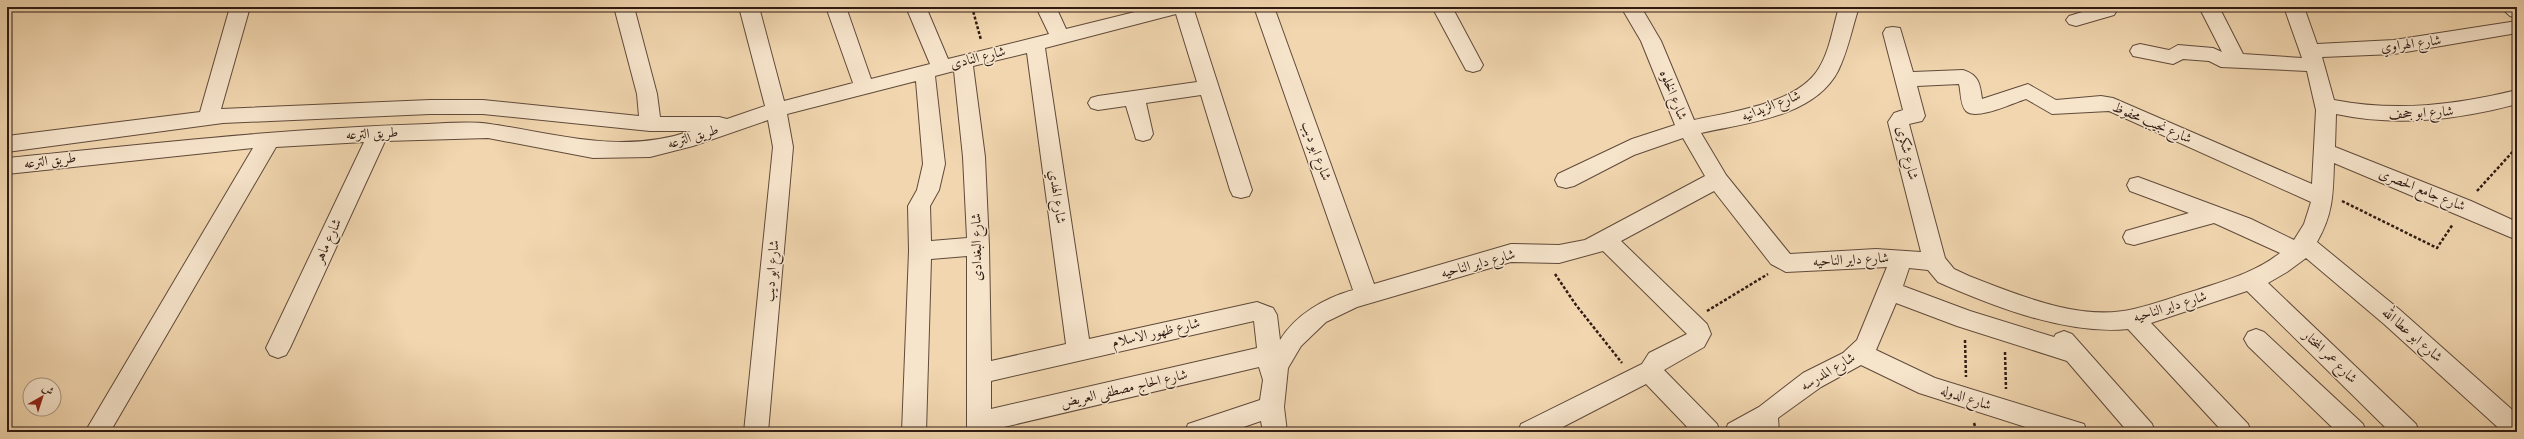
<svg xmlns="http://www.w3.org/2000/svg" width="2524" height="439" font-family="'IM FELL DW Pica',Amiri,serif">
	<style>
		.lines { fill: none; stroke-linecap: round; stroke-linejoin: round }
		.minor-casing { stroke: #604a3a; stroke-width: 2 }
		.path { stroke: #301b13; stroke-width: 2.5; stroke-dasharray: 3 2; stroke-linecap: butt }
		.minor { fill: #f6e4cb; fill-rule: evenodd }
		.labels { text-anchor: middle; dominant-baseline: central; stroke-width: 3; stroke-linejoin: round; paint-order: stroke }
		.street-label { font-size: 14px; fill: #301b13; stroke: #f6e4cb }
	</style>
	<rect width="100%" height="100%" fill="#f1d6af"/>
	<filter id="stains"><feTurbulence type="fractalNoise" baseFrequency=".005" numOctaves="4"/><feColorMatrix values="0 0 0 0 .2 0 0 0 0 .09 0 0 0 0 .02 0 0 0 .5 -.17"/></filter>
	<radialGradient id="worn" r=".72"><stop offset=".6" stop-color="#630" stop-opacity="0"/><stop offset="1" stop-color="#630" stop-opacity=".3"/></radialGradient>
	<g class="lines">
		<g class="minor-casing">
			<path id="minor" d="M230,7H250L221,109L430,100H483L639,116L637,94L614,7H634L657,94L660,117H719L727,119L765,106L739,7H759L784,101L853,83L826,7H846L871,79L930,64L906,7H926L948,59L1049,34L1036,7H1056L1066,29L1155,7H1193L1252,190L1249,196L1241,198L1233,196L1230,190L1201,95L1146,103L1153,134L1150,139L1143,141L1136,139L1126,106L1098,110L1091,108L1088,103L1091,98L1098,96L1197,82L1176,14L1045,48L1089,339L1257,302L1273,308L1277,315L1280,340C1296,314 1325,298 1353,290L1254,7H1274L1374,284L1511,244L1559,245L1585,240L1705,176L1683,138L1634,155L1574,186L1566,188L1558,186L1555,180L1558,174L1632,139L1675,125L1641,41L1621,7H1641L1661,41L1694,120C1730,112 1798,104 1819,68C1830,50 1833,27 1839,7H1859C1852,28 1848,51 1838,71C1814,117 1746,123 1701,133L1726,175L1790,254L1876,249L1921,252L1888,122L1894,113L1903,110L1883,33L1886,28L1893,27L1900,28L1913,72L1963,70C1979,75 1980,84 1982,99L2028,84L2056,100L2101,96L2113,98L2312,184L2316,110L2307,71L2221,67L2209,61L2183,59L2173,64L2133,56L2130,51L2133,46L2140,44L2169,50L2178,45L2213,48L2222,52L2199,7H2219L2243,54L2302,58L2284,7H2304L2317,44L2394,40L2517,21V33L2394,54L2322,57L2334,100C2396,112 2456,105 2517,90V104C2457,120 2397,127 2336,114L2335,147L2471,201L2517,222V240L2334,163C2333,195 2333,214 2317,242L2400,310L2517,414V432H2503L2384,324L2306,258L2287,272L2268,283L2416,424L2419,432H2390L2247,291L2151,323L2248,424L2251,432H2223L2128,329C2069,335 2001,309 1947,286L1938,282L1928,270L1909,268L1903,286L1970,311L2054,337L2056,334L2064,331L2072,334L2152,424L2155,432H2128L2067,361L1957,326L1896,303L1876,350L1935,378L2084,424L2087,432H2041L1919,393L1861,365L1821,387L1778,418L1779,432H1725L1728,424L1759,407L1803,373L1843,353L1857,340L1887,267L1786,272L1771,264L1714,191L1621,241L1707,324L1711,334L1704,347L1664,370L1717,424L1720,432H1692L1646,384L1553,432H1518L1521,424L1642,364L1649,353L1687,334L1603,251L1559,263L1511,262L1357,307L1326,322L1301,346L1288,368L1284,407L1287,432H1263L1261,421L1229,432H1185L1188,424L1260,400L1263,380L1259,367L991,430V432H967V256L931,259L926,432H902L909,251L908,206L917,190L923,164L916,81L787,114L793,147L768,432H744L773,147L768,120L693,146L650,157L593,158L488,138L385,141L290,348L286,355L278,358L270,355L266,348L364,142L276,147L110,432H85L253,148L7,174V158C147,144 287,128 428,124C448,123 470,121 490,124C559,134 621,155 691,131H650L483,114H430L223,123L7,152V136L200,112ZM1027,53L1066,344L991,361L989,246L985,157L973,66ZM954,71L963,157L967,238L931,241L930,206L939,190L945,164L935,76ZM1959,84C1961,91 1960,105 1966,111C1976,121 2013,103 2026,99L2052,114L2109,111L2311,202L2304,224L2294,240L2251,219L2138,177L2130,179L2127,185L2130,191L2189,213L2126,231L2123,237L2126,243L2134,245L2214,223L2280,253C2256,272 2227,280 2197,290C2176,296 2155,304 2134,309C2080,322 2019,295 1969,276L1954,269L1945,258L1909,124L1922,121L1925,116L1917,86ZM1254,321L1257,348L991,409V381Z
				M1432,7H1452L1483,65L1480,70L1473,72L1466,70Z
				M2099,7H2119L2114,15L2076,26L2069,24L2066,20L2069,16Z
				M2500,7H2517V18L2510,16Z
				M2256,329L2264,332L2363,424L2366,432H2337L2248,346L2244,339L2248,332Z"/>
		</g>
		<path class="path" d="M972,7L981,40
			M2477,191L2517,147
			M2342,201L2437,248L2453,224
			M1555,274L1576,305L1622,363
			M1707,311L1768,274
			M1965,340L1966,377
			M2005,352L2006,389
			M1974,423L1977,432"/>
		<use href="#minor" class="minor"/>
	</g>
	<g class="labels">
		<g class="street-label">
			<text transform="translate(2411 44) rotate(-7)">شارع الهراوي</text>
			<text transform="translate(978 58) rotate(-14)">شارع النادى</text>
			<text transform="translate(1673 95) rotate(68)">شارع الخلوه</text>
			<text transform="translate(1771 106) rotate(-21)">شارع الزيدانيه</text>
			<text transform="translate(2421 113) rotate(-3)">شارع ابو جحف</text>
			<text transform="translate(2152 123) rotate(23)">شارع نجيب محفوظ</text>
			<text transform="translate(372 134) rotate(-3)">طريق الترعه</text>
			<text transform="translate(693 137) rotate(-17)">طريق الترعه</text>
			<text transform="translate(1316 151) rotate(70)">شارع ابو ديب</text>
			<text transform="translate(1907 153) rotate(76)">شارع شكرى</text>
			<text transform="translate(50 161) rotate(-7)">طريق الترعه</text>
			<text transform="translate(2422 190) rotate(22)">شارع جامع الحصرى</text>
			<text transform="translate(1057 197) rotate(82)">شارع الهدي</text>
			<text transform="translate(328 241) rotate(-65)">شارع ماهر</text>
			<text transform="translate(977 247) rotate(-91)">شارع البغدادى</text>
			<text transform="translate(1851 260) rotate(-3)">شارع داير الناحيه</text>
			<text transform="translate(1478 264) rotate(-15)">شارع داير الناحيه</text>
			<text transform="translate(772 271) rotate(-85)">شارع ابو ديب</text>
			<text transform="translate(2170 307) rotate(-17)">شارع داير الناحيه</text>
			<text transform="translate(1156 333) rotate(-13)">شارع ظهور الاسلام</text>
			<text transform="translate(2412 335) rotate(41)">شارع ابو عطا الله</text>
			<text transform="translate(2330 357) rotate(44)">شارع عمر المختار</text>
			<text transform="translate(1828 372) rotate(-31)">شارع المدرسه</text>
			<text transform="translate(1124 389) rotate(-13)">شارع الحاج مصطفى العريض</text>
			<text transform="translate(1966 398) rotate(18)">شارع الدوله</text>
		</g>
	</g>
	<rect width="2524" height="439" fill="none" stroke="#f1d6af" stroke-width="24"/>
	<rect x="8" y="8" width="2508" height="423" fill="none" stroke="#301b13" stroke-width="2"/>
	<rect x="12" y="12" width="2500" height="415" fill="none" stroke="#301b13"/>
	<g transform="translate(42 397) rotate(39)"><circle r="19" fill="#f6e4cb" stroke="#a79481"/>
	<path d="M0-3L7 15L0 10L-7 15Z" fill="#8f2418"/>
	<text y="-6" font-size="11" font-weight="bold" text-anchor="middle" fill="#301b13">ش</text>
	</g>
	<rect width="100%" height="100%" filter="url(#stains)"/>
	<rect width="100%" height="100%" fill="url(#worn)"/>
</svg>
